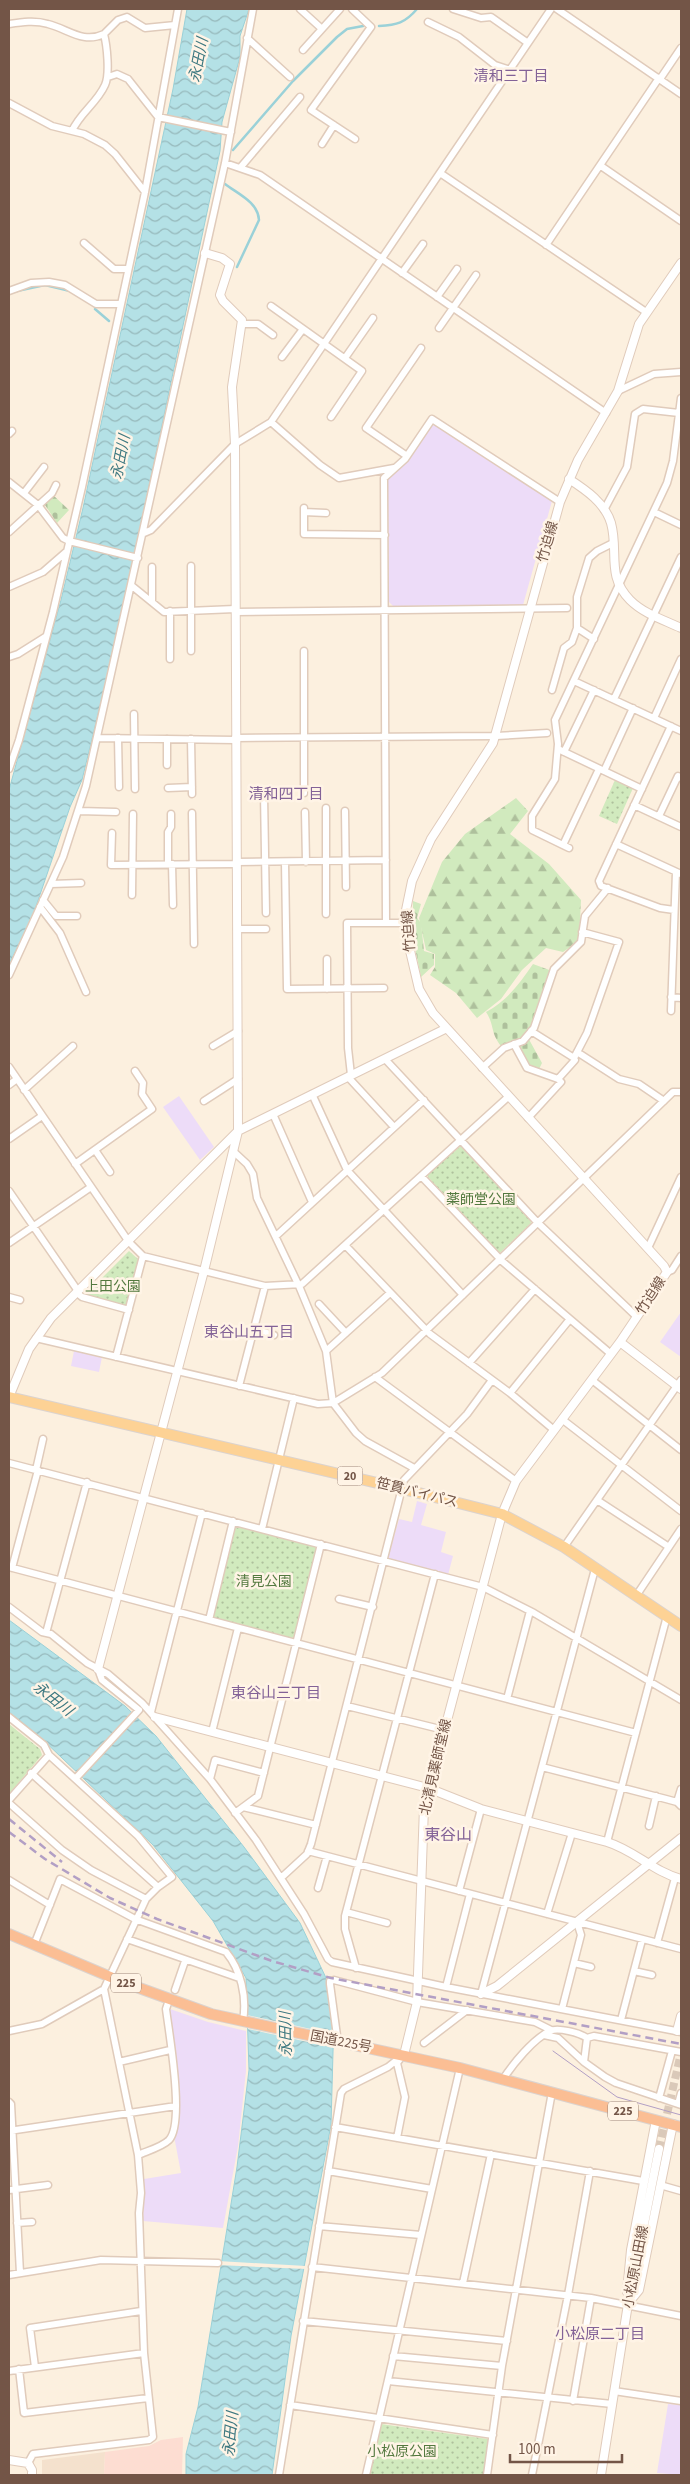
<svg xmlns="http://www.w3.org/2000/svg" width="690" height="2484" font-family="'Source Sans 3','Noto Sans JP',sans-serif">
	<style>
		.residential { fill: #f4e1cd }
		.commercial { fill: #fdddd2 }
		.education { fill: #eddcf8 }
		.forest { fill: url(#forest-firs) }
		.cemetery { fill: url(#cemetery-stones) }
		.park { fill: url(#park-dots) }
		.water { fill: url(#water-waves); stroke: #9ad1d8 }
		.pier { fill: #fcf0df }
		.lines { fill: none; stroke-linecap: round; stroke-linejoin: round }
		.stream { stroke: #9ad1d8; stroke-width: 2.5 }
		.tertiary-tunnel { stroke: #dac9b9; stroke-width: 8; stroke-dasharray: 8 4; stroke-linecap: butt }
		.minor-casing { stroke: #e0cbbb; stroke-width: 9 }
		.tertiary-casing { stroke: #e0cbbb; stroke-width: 10 }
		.primary-casing { stroke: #dbd3cf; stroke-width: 12 }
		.trunk-casing { stroke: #dbd3cf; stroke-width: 12 }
		.minor { stroke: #fff; stroke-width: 6 }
		.tertiary { stroke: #fff; stroke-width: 8 }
		.primary { stroke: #fdd295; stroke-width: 10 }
		.trunk { stroke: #fbbe94; stroke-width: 10 }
		.tram { stroke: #b29fc5; stroke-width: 1 }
		.rail { stroke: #b29fc5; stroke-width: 2.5; stroke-dasharray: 8 5; stroke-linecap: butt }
		.labels { text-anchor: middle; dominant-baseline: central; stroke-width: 5; stroke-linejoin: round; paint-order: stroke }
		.shield { fill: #fff4e6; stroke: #9d8577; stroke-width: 1 }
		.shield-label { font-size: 12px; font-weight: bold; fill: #735547 }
		.street-label { font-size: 14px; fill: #735547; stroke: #fff4e6 }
		.park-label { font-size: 14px; fill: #53793f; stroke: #fff4e6 }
		.water-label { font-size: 15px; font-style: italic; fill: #3d7880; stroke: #fff4e6 }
		.neighbourhood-label { font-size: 15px; fill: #836297; stroke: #fff4e6 }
		.quarter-label { font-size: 16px; fill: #836297; stroke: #fff4e6 }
	</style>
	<defs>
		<pattern id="forest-firs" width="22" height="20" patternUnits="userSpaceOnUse" patternTransform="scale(1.25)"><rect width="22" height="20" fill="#d1eabe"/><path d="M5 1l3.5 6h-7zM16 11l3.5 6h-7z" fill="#aec09c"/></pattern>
		<pattern id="cemetery-stones" width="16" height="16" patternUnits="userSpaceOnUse" patternTransform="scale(1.25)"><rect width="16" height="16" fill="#d1eabe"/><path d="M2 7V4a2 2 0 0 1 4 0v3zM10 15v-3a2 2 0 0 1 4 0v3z" fill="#aec09c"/></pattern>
		<pattern id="park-dots" width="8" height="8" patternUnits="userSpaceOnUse" patternTransform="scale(1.25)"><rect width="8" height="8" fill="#d1eabe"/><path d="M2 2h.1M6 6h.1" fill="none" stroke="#aec09c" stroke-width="1.8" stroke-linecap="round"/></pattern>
		<pattern id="water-waves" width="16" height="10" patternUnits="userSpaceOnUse" patternTransform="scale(1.25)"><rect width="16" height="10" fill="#b4e1e6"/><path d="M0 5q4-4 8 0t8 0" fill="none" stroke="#97b9bc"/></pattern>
	</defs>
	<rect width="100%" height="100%" fill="#fcf0df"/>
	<path class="residential" d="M105,2452L104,2475H42V2460Z"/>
	<path class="commercial" d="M183,2437L182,2475H104L105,2452L149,2446L161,2440Z"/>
	<path class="education" d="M435,425L552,501L523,605L393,606L389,602L388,480L407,461L431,426Z
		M179,1096L214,1147L200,1160L163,1107Z
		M681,1312V1357L660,1342Z
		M74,1351L102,1357L99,1372L71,1366Z
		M417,1501L427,1504L421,1525L446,1532L441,1552L453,1556L448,1575L388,1558L399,1519L412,1522Z
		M170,2009L208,2022L246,2031V2071L238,2146L223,2228L143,2221L144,2179L181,2173L174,2136Z
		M668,2404L681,2405V2475L657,2473Z"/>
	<path class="forest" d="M516,798L528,811L510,834L549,864L581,900L579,941L563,952L546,948L522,970L501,999L477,1018L456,993L430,975L435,967V954L426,950L419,918L442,862L465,834Z"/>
	<path class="cemetery" d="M53,495L69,510L57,523L43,502Z
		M413,901L421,904L417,918L421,923L424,951L434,954V965L421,977L413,938Z
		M533,964L552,971L532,1024L526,1034L542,1063L539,1069L528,1066L514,1042L501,1046C490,1032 495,1026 486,1012C508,1000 519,984 533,964Z"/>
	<path class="park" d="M615,780L633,788L617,824L599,816Z
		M462,1145L530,1219L531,1223L501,1252H497L428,1177L427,1174Z
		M129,1251L138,1259L127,1307L85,1295Z
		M237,1526L315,1546L317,1550L295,1636L292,1638L213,1617L212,1614L234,1527Z
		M9,1724L40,1749L42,1755L9,1794Z
		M381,2424L488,2439L484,2475H370Z"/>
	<path class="water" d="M187,9H249L240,36V57L222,122L220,151L119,628L82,780L70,807L31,921L9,964V790L61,600L83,508L173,89Z
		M9,1620L125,1706L156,1736L244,1847L300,1923L327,1980L334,2016L331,2125L291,2336L272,2475H186V2454L198,2407L237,2167L249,2070L246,1978L213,1921L153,1845L39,1736L9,1712Z"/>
	<path class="pier" d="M247,2015L334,2034L331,2047L248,2029Z
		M218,2261L306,2266V2269L218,2265Z"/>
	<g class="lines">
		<path class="stream" d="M379,26C397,25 405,23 417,9
			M233,150L293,81L337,37L347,29L363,26
			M225,184C238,194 258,202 259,220L237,267
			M17,291L45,285L70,291
			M95,309L109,321"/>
		<path class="tertiary-tunnel" d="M659,2149L681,2053"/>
		<g class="minor-casing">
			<path id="minor" d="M300,9L322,29
				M352,9L371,27L311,110L355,139
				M453,9L481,18L491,17L528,43
				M557,9L681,94
				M428,22L459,37L495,65L510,70
				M9,24C22,22 35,20 48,24C68,29 83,44 104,34
				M247,38L290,77
				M303,50L340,9
				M108,77L117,74L128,79L158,117L231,132
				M660,79L681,48
				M9,103L52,126L84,134L105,145L115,154L145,192
				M72,131C80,113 97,103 105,85C110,74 107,46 104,34L118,20L127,17L145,28L175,25
				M322,144L334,125
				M225,163L260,175L606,413
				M601,166L681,221
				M240,168L300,97
				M440,173L646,312
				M84,243L114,269H127
				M546,245L659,78
				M402,273L423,244
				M9,291L31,283L49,282L65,285L96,304H120
				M437,297L457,269
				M271,306L362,371L331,417
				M242,324H258L273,335
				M439,328L476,275
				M282,357L303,329
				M345,358L373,318
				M618,391L654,374L681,372
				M271,422L320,465L339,478L394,468
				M9,434L12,431
				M407,456L366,428L421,348
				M9,482L38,505L63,538L69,541L138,558
				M24,493L44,467
				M304,508V534L385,535
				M604,510L627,467L635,414L643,409L679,413
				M304,512L326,513
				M654,512L681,525
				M9,532L52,493L56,485
				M144,533L151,530L235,444L271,422L551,9
				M191,566V651
				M132,586L164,612L235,609
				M9,587L43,572L66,552
				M152,602V567
				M170,611V659
				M235,612L567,608
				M577,628L594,639
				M304,651V793
				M9,657L18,654L45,637
				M574,681L681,731
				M552,690L564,648L572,642L577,628V597L589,558L597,551L613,543
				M614,699L681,557
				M134,714L135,789
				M654,718L681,659
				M671,726L599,881L601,886L660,908L674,910
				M98,738L235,740
				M118,738L119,787
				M235,738L496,736L547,733
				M167,739V765
				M191,739L192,794
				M558,749L642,789
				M564,752L594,690
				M9,769L19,740L53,612L82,487L145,192L178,9
				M604,771L633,708
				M168,788L192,787
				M264,794L266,913
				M634,805L681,827
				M326,808V914
				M79,811L116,812
				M345,811L346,887
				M305,812L306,862
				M192,813L194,944
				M659,816L678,776L681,778
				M112,833L111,865L237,864
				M616,844L681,874
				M563,845L599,769
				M569,848L532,830V816L555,779L558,744L555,720L667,483L673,461L681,398
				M236,862L386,860
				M285,862L287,989L384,988
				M168,864V832L171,827V814
				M172,864L173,905
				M51,884L81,883
				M132,895L133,814
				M43,900L56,916H77
				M40,907L60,933L86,992
				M386,923L384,478L405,459L432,419L560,502
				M237,929H266
				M327,959V989
				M9,975L63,857L86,786L225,163L253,9
				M671,997L681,998
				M671,1011L676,872
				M531,1031L574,1058L587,1033L619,942L582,932
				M514,1044L527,1068L558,1079
				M213,1046L238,1031
				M577,1052L619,1079L639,1084L664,1101
				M385,1059L537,1222L637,1317
				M9,1067L129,1242L143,1256L265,1286L302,1284L508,1097
				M482,1068L504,1048L523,1041L534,1028L554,969L581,942L585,916L608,888
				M351,1075L348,1048L347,923H406
				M348,1077L394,1127
				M9,1085L17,1079
				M24,1090L73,1046
				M312,1094L347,1170L463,1295
				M204,1101L238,1079
				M273,1114L312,1202
				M528,1118L561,1082L558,1079L575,1060L574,1058
				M9,1139L42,1116
				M95,1150L110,1172
				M234,1152L247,1164L253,1174L257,1198L299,1286L326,1351L333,1403L356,1433L365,1441L414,1468
				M75,1164L152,1109L142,1094L143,1083L135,1071
				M421,1176L503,1262L611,1354
				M9,1191L78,1291
				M276,1236L424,1100
				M9,1243L91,1187
				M345,1245L430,1334L510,1393L554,1430
				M648,1248L681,1177
				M667,1272L672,1270L681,1256
				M77,1293L82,1297L129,1310
				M9,1297L20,1300
				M319,1304L346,1333
				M254,1329L274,1335
				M36,1338L318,1404L333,1403L382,1373L673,1092H681
				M326,1351L390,1293
				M116,1357L143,1256
				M469,1363L535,1289
				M375,1377L516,1481
				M592,1380L681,1450
				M239,1386L265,1286
				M510,1393L570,1319
				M563,1420L681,1511
				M9,1463L483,1587L534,1613L681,1700
				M36,1470L43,1439
				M597,1500L669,1547
				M262,1529L294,1398
				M564,1547L681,1380
				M9,1567L636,1733
				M12,1568L38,1470
				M636,1596L681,1529
				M339,1599L373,1607
				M9,1607L42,1632L51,1634L87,1663L108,1674L142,1703L210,1779L256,1840L304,1914L328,1959L332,1962L446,1987L681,2032
				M209,1620L233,1521
				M46,1633L87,1482
				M507,1699L530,1611
				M347,1706L444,1730
				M151,1712L202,1513
				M9,1717L44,1745L49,1755L138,1836L172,1877L158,1887
				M212,1732L238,1628
				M542,1767L666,1799L677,1802L681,1806
				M76,1778L139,1710L102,1680L98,1669
				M210,1779L215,1760L264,1773
				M9,1800L49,1755
				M677,1802L681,1789
				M9,1803L62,1850L91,1870L146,1899
				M243,1807L316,1825
				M235,1813L258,1796L321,1544
				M649,1826L656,1796
				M607,1842L667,1616
				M308,1851L681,1949
				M282,1877L307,1854L311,1844L404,1480L467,1414L492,1380
				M9,1880L50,1905
				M318,1888L327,1856
				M459,1891L481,1809
				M346,1912L387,1923
				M547,1914L572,1833
				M127,1939L239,1978
				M657,1943L675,1878
				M34,1945L60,1879L135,1919L226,1952C241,1970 247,1997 243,2021
				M574,1963L591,1967
				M356,1968L345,1929V1916L435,1574
				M634,1971L652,1975
				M446,1987L470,1894
				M175,1990L185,1961
				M481,1994L595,1569
				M562,2009L581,1935L577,1922
				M621,2020L642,1940
				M9,2031L42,2024L104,1989
				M544,2035L558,2038L584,2062
				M587,2038L584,2062L605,2077L616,2083L681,2105
				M338,2043L330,1984V1981L334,1980L417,2002L535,2022L551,2030
				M424,2043L467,2010
				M119,2062L170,2050
				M503,2079C513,2064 533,2039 550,2031C558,2027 580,2033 587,2038L594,2036L681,2052
				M659,2098L672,2051
				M9,2102L11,2104L20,2273
				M678,2104L681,2093
				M335,2127L643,2181
				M9,2131L176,2106
				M397,2138L405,2097L397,2063L400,2059
				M138,2155C147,2151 162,2147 169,2140C185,2123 169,2033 166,2009L169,2000
				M328,2171L432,2189
				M660,2185L681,2191
				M9,2190L48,2185
				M17,2223L32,2222
				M319,2226L421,2235
				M312,2267L591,2298L681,2316
				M9,2275L101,2260L218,2263
				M463,2283L491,2154
				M303,2321L507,2341
				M393,2356L502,2366
				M35,2367L30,2328L141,2311
				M19,2369L24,2413L148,2398
				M9,2371L144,2353
				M388,2381L612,2404
				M614,2391L681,2401
				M573,2401L591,2298
				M290,2405L493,2435
				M28,2463L33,2454L149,2440L153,2437L144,2353L139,2213L141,2193L138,2155L104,1989L146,1899L158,1887L31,1773
				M279,2475L341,2093L344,2089L388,2067L403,2055
				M366,2475L460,2068
				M487,2475L502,2366L552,2092
				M532,2475L568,2295L590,2171"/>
		</g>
		<g class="tertiary-casing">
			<path id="tertiary" d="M569,479C586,490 605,503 611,523C619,552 606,576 630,600C644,614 664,620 681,628
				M620,1342L681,1389
				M9,1397L29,1349L51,1318L238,1131L445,1029
				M98,1669L204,1271L238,1131L235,444L232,387L242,320L223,301L220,295L230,264L222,258L205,253
				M155,1717L428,1788L481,1809L607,1842C634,1850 654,1872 681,1879
				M481,1994L497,1986L681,1838
				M677,2031L681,2016
				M404,2055L417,2002L424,1807L502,1514L516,1481L620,1342L667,1272L664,1266L433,1013L419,989L408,942L406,910L412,881L431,839L493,743L560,502L578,460L618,391L639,324L681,263
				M627,2292L631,2250L656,2120
				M630,2301L639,2290L673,2124
				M9,2460L28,2463L32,2470V2475
				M601,2475L628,2304L659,2149"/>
		</g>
		<g class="primary-casing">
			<path id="primary" d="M9,1397L403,1489L502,1514L564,1547L681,1626"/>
		</g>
		<g class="trunk-casing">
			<path id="trunk" d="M9,1934L120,1981L211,2014L460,2068L681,2127"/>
		</g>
		<use href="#minor" class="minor"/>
		<use href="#tertiary" class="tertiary"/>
		<use href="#primary" class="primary"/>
		<use href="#trunk" class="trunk"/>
		<path class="tram" d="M553,2051L617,2097L681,2115"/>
		<path class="rail" d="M9,1819L62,1862
			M9,1832L45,1859L110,1898L157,1919L272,1961L331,1978L681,2044"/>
	</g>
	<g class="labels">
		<g class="shield">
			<rect x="337.5" y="1466.5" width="25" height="19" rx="4"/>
			<rect x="111" y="1973.5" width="30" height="19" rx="4"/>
			<rect x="608" y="2101.5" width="30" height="19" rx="4"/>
		</g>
		<g class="shield-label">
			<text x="350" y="1476">20</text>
			<text x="126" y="1983">225</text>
			<text x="623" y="2111">225</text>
		</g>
		<g class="street-label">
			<text transform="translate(548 542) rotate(-74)">竹迫線</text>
			<text transform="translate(409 931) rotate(-94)">竹迫線</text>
			<text transform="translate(651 1296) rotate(-57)">竹迫線</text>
			<text transform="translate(417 1493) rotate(14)">笹貫バイパス</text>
			<text transform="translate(436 1767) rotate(-77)">北清見薬師堂線</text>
			<text transform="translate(341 2042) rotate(11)">国道225号</text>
			<text transform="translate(636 2267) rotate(-79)">小松原山田線</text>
		</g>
		<g class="park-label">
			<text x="481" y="1200">薬師堂公園</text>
			<text x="113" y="1287">上田公園</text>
			<text x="264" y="1582">清見公園</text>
			<text x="402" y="2452">小松原公園</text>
		</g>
		<g class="water-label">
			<text transform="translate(199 60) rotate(-79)">永田川</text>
			<text transform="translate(121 457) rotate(-79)">永田川</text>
			<text transform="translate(53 1699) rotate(38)">永田川</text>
			<text transform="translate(286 2034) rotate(-91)">永田川</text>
			<text transform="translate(231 2434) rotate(-85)">永田川</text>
		</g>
		<g class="neighbourhood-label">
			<text x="511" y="76">清和三丁目</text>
			<text x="286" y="794">清和四丁目</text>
			<text x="249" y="1332">東谷山五丁目</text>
			<text x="276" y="1693">東谷山三丁目</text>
			<text x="600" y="2334">小松原二丁目</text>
		</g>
		<g class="quarter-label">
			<text x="448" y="1835">東谷山</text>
		</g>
	</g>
	<rect width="690" height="2484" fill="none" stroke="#735547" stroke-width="20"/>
	<path d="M510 2454v8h112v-8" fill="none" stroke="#735547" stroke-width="2.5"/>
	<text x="518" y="2454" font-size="15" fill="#735547" stroke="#fff4e6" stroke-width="4" paint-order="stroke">100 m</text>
</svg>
